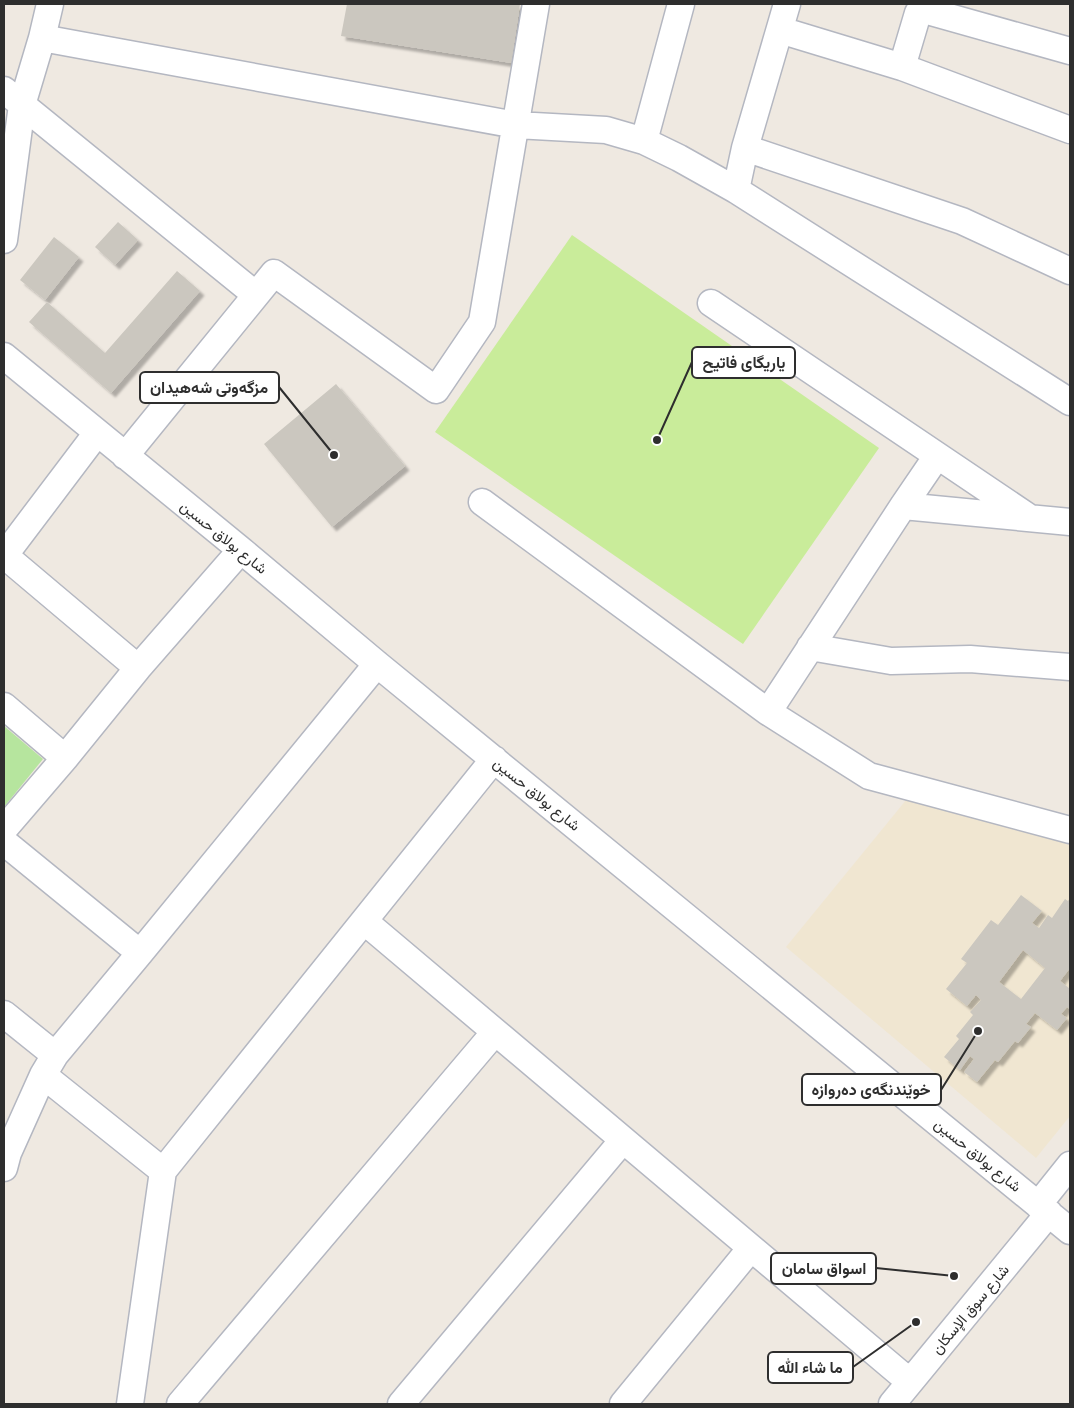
<svg xmlns="http://www.w3.org/2000/svg" width="1074" height="1408" font-family="'Titillium Web',Vazirmatn,sans-serif">
	<style>
		.education { fill: #f0e6d1 }
		.green { fill: #b6e59e }
		.pitch { fill: #c9ec9a }
		.building { fill: #cbc7bf; fill-rule: evenodd; filter: url(#shadow) }
		.lines { fill: none; stroke-linecap: round; stroke-linejoin: round }
		.minor-casing { stroke: #b4b7c1; stroke-width: 29 }
		.minor { stroke: #fff; stroke-width: 26 }
		.labels { text-anchor: middle; dominant-baseline: central; stroke-width: 4; stroke-linejoin: round; paint-order: stroke }
		.street-label { font-size: 15px; fill: #2e2e2e; stroke: #fff }
		.leader { fill: none; stroke: #2e2e2e; stroke-width: 2 }
		.callout-dot { fill: #2e2e2e; stroke: #fff; stroke-width: 2 }
		.callout { fill: #fff; stroke: #2e2e2e; stroke-width: 2 }
		.callout-label { font-size: 16px; text-anchor: middle; font-weight: bold; fill: #2e2e2e }
	</style>
	<defs>
		<filter id="shadow"><feDropShadow dx="4.5" dy="4.5" stdDeviation="1" flood-color="#0004"/></filter>
	</defs>
	<rect width="100%" height="100%" fill="#efe9e1"/>
	<path class="education" d="M911,794L1070,838V1116L1036,1158L786,947Z"/>
	<path class="green" d="M4,726L43,759L4,807Z"/>
	<path class="pitch" d="M572,235L879,448L743,644L435,432Z"/>
	<path class="building" d="M347,4H520L511,63L341,36Z
		M118,222L138,240L115,265L95,247Z
		M54,237L79,257L45,300L20,280Z
		M177,271L200,291L111,393L29,322L47,302L105,353Z
		M336,384L405,466L332,527L264,444Z
		M1021,895L1042,911L1032,923L1039,928L1048,915L1052,918L1065,899L1068,901L1070,898V968L1060,981L1070,989V1009L1067,1007L1061,1014L1067,1018L1057,1030L1035,1013L1026,1024L1031,1027L1018,1043L1015,1041L998,1062L995,1060L977,1082L964,1072L974,1059L970,1056L960,1070L944,1057L959,1039L956,1036L973,1015L970,1012L981,1000L976,995L967,1006L946,989L967,963L961,959L991,920L998,925ZM1023,950L1045,968L1021,999L999,982Z"/>
	<g class="lines">
		<g class="minor-casing">
			<path id="minor" d="M780,30L902,67L1070,130
				M42,38L516,125L606,130L644,141L679,158L736,190L1070,402
				M902,67L918,13L920,11L924,10L1070,51
				M4,90L256,295
				M644,141L681,4
				M745,148L962,221L1070,271
				M736,190L745,148L787,4
				M4,240L22,105L42,38L50,4
				M711,303L1030,518
				M4,356L241,550L377,664L1070,1231
				M125,456L274,273L436,390L482,322L536,4
				M482,502L768,712L869,776L1070,830
				M903,506L1070,522
				M4,555L138,668
				M4,556L97,433
				M810,647L891,661L970,659L1070,667
				M4,706L65,758
				M768,712L903,506L937,456
				M4,829L65,758L138,668L241,550
				M4,842L140,953
				M364,921L910,1382
				M4,1014L55,1055
				M43,1075L163,1171
				M4,1168L8,1153L43,1075L55,1055L140,953L377,664
				M1038,1205L1070,1165
				M130,1404L163,1171L494,759
				M180,1404L495,1032
				M401,1404L623,1140
				M623,1404L751,1248
				M892,1404L1049,1213"/>
		</g>
		<use href="#minor" class="minor"/>
	</g>
	<g class="labels">
		<g class="street-label">
			<text transform="translate(224 537) rotate(39)">شارع بولاق حسين</text>
			<text transform="translate(537 794) rotate(39)">شارع بولاق حسين</text>
			<text transform="translate(978 1155) rotate(39)">شارع بولاق حسين</text>
			<text transform="translate(970 1309) rotate(-50)">شارع سوق الإسكان</text>
		</g>
	</g>
	<path class="leader" d="M657 440L692 362M334 455L279 387M978 1031L941 1090M954 1276L876 1268M916 1322L853 1367"/>
	<g class="callout-dot">
		<circle cx="657" cy="440" r="5"/>
		<circle cx="334" cy="455" r="5"/>
		<circle cx="978" cy="1031" r="5"/>
		<circle cx="954" cy="1276" r="5"/>
		<circle cx="916" cy="1322" r="5"/>
	</g>
	<g class="callout">
		<rect x="692" y="347" width="103" height="31" rx="5"/>
		<rect x="140" y="372" width="139" height="31" rx="5"/>
		<rect x="802" y="1074" width="139" height="31" rx="5"/>
		<rect x="771" y="1253" width="105" height="31" rx="5"/>
		<rect x="768" y="1352" width="85" height="31" rx="5"/>
	</g>
	<g class="callout-label">
		<text x="744" y="368">یاریگای فاتیح</text>
		<text x="209" y="393">مزگەوتی شەهیدان</text>
		<text x="871" y="1095">خوێندنگەی دەروازە</text>
		<text x="824" y="1274">اسواق سامان</text>
		<text x="810" y="1373">ما شاء الله</text>
	</g>
	<rect width="1074" height="1408" fill="none" stroke="#2e2e2e" stroke-width="10"/>
</svg>
